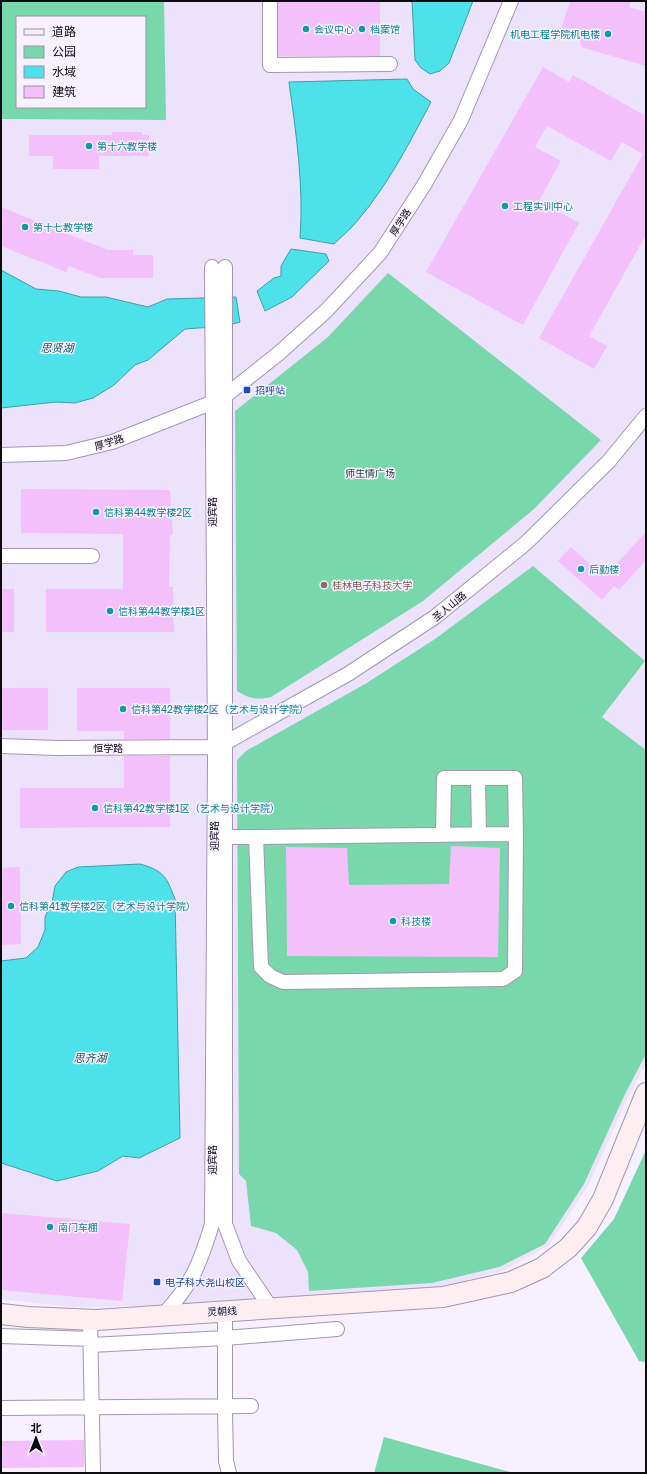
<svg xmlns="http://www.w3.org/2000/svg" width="647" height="1474" font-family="'Golos Text','Noto Sans SC',sans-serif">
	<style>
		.built { fill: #ede2fb; fill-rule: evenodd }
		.green { fill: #78d8ab; fill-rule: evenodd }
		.water { fill: #4de1ea; stroke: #3aa0a9 }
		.building { fill: #f4c0fc }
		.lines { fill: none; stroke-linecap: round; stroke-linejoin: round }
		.street-casing { stroke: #a197ae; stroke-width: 16 }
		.secondary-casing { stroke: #a197ae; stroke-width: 22 }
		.street { stroke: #fff; stroke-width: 14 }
		.secondary { stroke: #fdeef2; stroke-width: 20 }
		.culture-dot { fill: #0f9aa8; stroke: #f6f0ff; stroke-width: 1.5 }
		.transit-dot { fill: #1a4fb4; stroke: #f6f0ff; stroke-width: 1.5 }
		.education-dot { fill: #8d6e63; stroke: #f6f0ff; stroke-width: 1.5 }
		.labels { text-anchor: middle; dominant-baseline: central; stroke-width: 3; stroke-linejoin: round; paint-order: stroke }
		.culture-label { font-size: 10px; fill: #0d838f; stroke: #f6f0ff; text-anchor: start }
		.street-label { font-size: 10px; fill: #0d0a12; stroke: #f6f0ff }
		.transit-label { font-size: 10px; fill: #164399; stroke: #f6f0ff; text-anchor: start }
		.park-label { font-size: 10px; fill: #164531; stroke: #f6f0ff }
		.education-label { font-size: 10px; fill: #785e54; stroke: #f6f0ff; text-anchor: start }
		.water-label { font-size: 11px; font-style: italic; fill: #145256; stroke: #f6f0ff }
	</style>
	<rect width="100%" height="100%" fill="#f6f0ff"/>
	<path class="built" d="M1,1H646V1063L629,1095L588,1186L548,1246L502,1271L432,1289L133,1306L72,1307L1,1299ZM17,17H145V107H17Z"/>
	<path class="green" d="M1,1H164L166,120L1,119ZM17,17H145V107H17Z
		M388,273L601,440L534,509L423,601L271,697C257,700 250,699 237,691L235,411L328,337Z
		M533,566L645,661L602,717L646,750V1054L625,1094L584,1184L545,1244L499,1267L432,1283L309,1291L308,1272L297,1250L276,1233L251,1226L246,1181L239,1174L237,760L246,751L365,684L435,639Z
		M646,1150V1362L639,1361L581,1258L614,1219Z
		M384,1437L514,1473H374Z"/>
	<path class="water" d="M412,1H473L449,63L440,71L430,74L421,68L415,60Z
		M407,79L413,89L431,102C410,142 388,185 358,220C351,229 342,236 334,244L300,238C304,186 296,133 289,82Z
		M291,249L326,254L329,261L292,297L265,311L257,291L274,278L281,276V266Z
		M1,270L36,289L59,291L81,297H106L148,307L167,299L236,297L240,322L226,326L185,329L148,360L135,365L114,385L93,398L75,403L56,402L1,408Z
		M140,864C164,871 166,876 175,899L180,1138L139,1158L123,1156L98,1171L57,1181L1,1163V961L26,958L38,947L45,930V917L52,902L55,886L66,872L78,867Z"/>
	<path class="building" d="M278,1H380V56H278Z
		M570,1H631L629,7L646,12V66L581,47L579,36L560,33Z
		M543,67L569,82L573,75L646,116V235L589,336L607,346L594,369L539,338L643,154L622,142L611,161L547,126L535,147L561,161L539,201L579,223L523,325L426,272Z
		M112,132H142V135H149V156H99V169H53V156H29V135H112Z
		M1,207L108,250H133V255H153V278H100L69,266L66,272L1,246Z
		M21,489L170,490L173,535H170L169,587H173L174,632H46V589H123V534L21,533Z
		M646,532V560L619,590L614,586L602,600L558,561L571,547L604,577Z
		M1,589H14V632H1Z
		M1,688H48V730H1Z
		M77,688H170V739H124V731H77Z
		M124,756H170V827L20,828V788H124Z
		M451,846L500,848L498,957L287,956L286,847L347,848L349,885L449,884Z
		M20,867L21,944L1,945V868Z
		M1,1213L130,1224L122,1301L1,1290Z
		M84,1440V1467L1,1468V1441Z"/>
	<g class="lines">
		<g class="street-casing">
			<path id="street" d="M270,1V65L390,64
				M225,267V1224L239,1261L271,1308
				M1,455L66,453L112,442L211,403L225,396L278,354L326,311L380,253L424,185L461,120L511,1
				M1,556H92
				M1,746L56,748L214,747L225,743L348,674L435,617L526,543L609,461L646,416
				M478,778L479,834
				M443,835L444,778H515L516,834
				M225,837H256L516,834L515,971L503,979L283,982L270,976L261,967L256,837
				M225,1311V1412L226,1461L229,1473
				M164,1314C192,1284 200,1264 212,1224L215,759L212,267
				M90,1319L93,1473
				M1,1336L91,1339
				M91,1345L225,1338L337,1329
				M1,1408L251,1406"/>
		</g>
		<g class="secondary-casing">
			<path id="secondary" d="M1,1314L28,1317L96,1320L443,1297L511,1282L542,1268L568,1248L587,1227L603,1199L646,1093"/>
		</g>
		<use href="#street" class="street"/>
		<use href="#secondary" class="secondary"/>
	</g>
	<g class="culture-dot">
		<circle cx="306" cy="29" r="4"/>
		<circle cx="362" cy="29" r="4"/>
		<circle cx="608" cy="34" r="4"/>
		<circle cx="89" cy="146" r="4"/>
		<circle cx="505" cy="206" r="4"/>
		<circle cx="25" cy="227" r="4"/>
		<circle cx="96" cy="512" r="4"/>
		<circle cx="581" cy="569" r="4"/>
		<circle cx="110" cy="611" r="4"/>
		<circle cx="123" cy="709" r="4"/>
		<circle cx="95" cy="808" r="4"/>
		<circle cx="11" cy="906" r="4"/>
		<circle cx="393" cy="921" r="4"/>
		<circle cx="50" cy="1227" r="4"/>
	</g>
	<g class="transit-dot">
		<rect x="243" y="386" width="8" height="8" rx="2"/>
		<rect x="153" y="1278" width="8" height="8" rx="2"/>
	</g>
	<circle class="education-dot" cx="324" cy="585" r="4"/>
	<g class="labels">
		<g class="culture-label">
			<text x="314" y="29">会议中心</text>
			<text x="370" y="29">档案馆</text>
			<text x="600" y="34" text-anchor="end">机电工程学院机电楼</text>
			<text x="97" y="146">第十六教学楼</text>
			<text x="513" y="206">工程实训中心</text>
			<text x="33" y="227">第十七教学楼</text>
			<text x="104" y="512">信科第44教学楼2区</text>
			<text x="589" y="569">后勤楼</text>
			<text x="118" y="611">信科第44教学楼1区</text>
			<text x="131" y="709">信科第42教学楼2区（艺术与设计学院）</text>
			<text x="103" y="808">信科第42教学楼1区（艺术与设计学院）</text>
			<text x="19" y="906">信科第41教学楼2区（艺术与设计学院）</text>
			<text x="401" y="921">科技楼</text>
			<text x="58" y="1227">南门车棚</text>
		</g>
		<g class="street-label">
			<text transform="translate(400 222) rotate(-57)">厚学路</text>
			<text transform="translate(109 442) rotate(-17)">厚学路</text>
			<text transform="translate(212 512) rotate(-90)">迎宾路</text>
			<text transform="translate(449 606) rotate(-39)">圣人山路</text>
			<text x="108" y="748">恒学路</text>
			<text transform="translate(214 836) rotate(-90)">迎宾路</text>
			<text transform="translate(212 1160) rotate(-90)">迎宾路</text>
			<text transform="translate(222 1311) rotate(-3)">灵朝线</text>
		</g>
		<g class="transit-label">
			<text x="255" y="390">招呼站</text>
			<text x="165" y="1282">电子科大尧山校区</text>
		</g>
		<g class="park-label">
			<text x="370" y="473">师生情广场</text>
		</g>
		<g class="education-label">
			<text x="332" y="585">桂林电子科技大学</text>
		</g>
		<g class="water-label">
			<text x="57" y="347">思贤湖</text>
			<text x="90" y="1057">思齐湖</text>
		</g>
	</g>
	<rect width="647" height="1474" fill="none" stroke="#0d0a12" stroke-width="4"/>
	<rect x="16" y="16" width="130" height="92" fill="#f6f0ff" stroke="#9994a0"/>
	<rect x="24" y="29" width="20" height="6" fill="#fdeef2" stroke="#9994a0"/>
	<text x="52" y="36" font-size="12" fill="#0d0a12">道路</text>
	<rect x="24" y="46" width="20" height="12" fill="#78d8ab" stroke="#9994a0"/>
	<text x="52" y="56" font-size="12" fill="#0d0a12">公园</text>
	<rect x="24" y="66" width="20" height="12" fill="#4de1ea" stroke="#9994a0"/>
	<text x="52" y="76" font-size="12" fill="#0d0a12">水域</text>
	<rect x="24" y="86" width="20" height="12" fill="#f4c0fc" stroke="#9994a0"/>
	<text x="52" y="96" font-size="12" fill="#0d0a12">建筑</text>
	<g transform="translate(36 1438)" stroke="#f6f0ff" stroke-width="3" paint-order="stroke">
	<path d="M0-3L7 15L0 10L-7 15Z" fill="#0d0a12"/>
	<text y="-6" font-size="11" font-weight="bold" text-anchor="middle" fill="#0d0a12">北</text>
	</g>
</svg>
